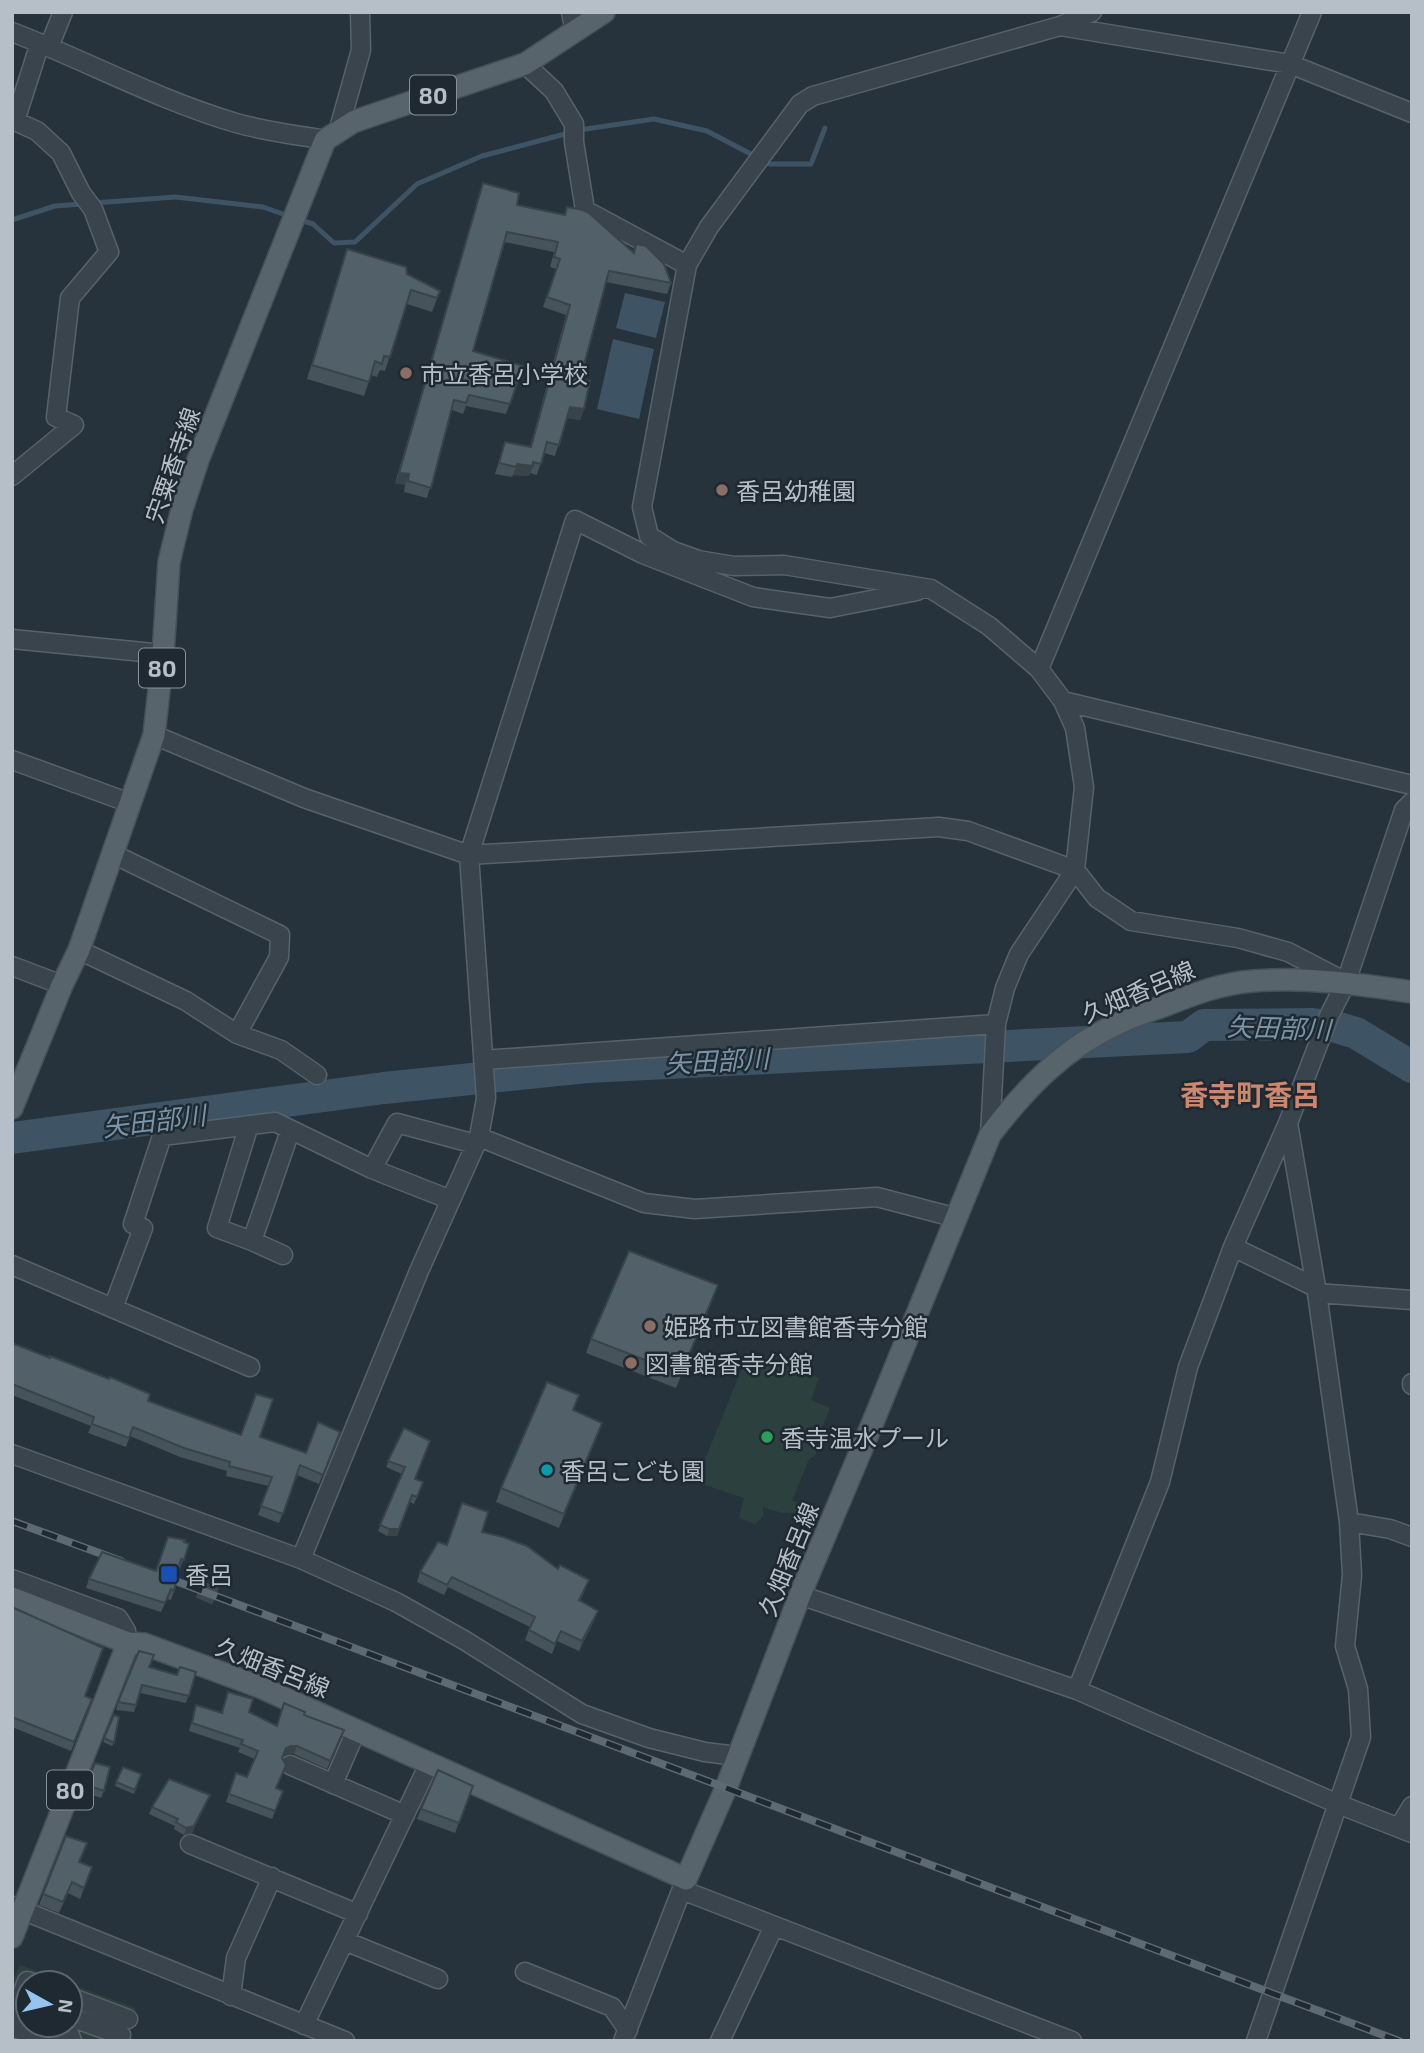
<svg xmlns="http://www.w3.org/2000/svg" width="1424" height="2053" font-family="'Exo 2','Noto Sans JP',sans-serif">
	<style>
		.green { fill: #2c413e }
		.water { fill: #3e5363 }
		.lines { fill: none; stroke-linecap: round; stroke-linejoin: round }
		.stream { stroke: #3e5363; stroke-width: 5 }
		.river { stroke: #3e5363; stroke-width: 32 }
		.minor-tunnel { stroke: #3c4851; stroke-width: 18; stroke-dasharray: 18 9; stroke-linecap: butt }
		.minor-casing { stroke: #58626a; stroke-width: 21 }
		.major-casing { stroke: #465058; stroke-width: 24 }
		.minor { stroke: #3a444c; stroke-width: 18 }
		.major { stroke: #58646c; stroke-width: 21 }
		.rail-casing { stroke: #5d6973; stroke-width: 8 }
		.rail { stroke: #1f2931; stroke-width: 5; stroke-dasharray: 16; stroke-linecap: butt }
		.wall { fill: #47535a }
		.shaded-wall { fill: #39434a }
		.building { fill: #526069; stroke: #39434a; stroke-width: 2 }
		.education-dot { fill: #8d6e63; stroke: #1f2931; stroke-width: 2.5 }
		.leisure-dot { fill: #2e9e5b; stroke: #1f2931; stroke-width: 2.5 }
		.culture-dot { fill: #0f9aa8; stroke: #1f2931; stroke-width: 2.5 }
		.transit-dot { fill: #1a4fb4; stroke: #1f2931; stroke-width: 2.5 }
		.labels { text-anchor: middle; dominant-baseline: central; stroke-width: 5; stroke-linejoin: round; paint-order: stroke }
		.shield { fill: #1f2931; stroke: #89929a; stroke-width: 2 }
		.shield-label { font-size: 23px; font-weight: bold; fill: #b6bfc7 }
		.poi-label { font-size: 24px; fill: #b6bfc7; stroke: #1f2931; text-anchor: start }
		.street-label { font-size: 24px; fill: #b6bfc7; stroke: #1f2931 }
		.water-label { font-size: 26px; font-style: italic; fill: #7a94a8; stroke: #1f2931 }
		.quarter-label { font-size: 28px; font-weight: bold; fill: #ca886e; stroke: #1f2931 }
	</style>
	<rect width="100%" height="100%" fill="#27333c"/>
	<path class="green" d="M749,1351L819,1378L811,1400L830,1408L820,1432V1442L815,1456L809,1459L792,1501L801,1503L797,1513H782L763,1507V1516L755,1524L739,1518L744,1498L696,1482Z
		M20,1965L69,1983H28V2025H70V1984L136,2008L127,2036L134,2039L133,2041H12V1982Z"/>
	<path class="water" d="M625,293L665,302L656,338L616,328Z
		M613,339L654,349L639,419L597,409Z"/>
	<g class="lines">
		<path class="stream" d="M579,130L654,119L707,131L770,164H811L825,128
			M93,203L176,197L263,207L291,217
			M12,220L55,206L83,204
			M300,220L313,224L334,243L355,242L417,184L482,156L569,133"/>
		<path class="river" d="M12,1138L384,1088L587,1067L1188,1037L1204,1025L1313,1024L1336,1027L1356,1033L1412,1067"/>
		<path class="minor-tunnel" d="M204,1601L214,1577"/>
		<g class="minor-casing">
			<path id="minor" d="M571,12L575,32
				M1060,26L1290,64L1412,113
				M12,32C87,61 158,100 236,123C264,131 296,135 325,140
				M49,47L63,12
				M525,64L554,91L574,124V142L585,210L687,265
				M338,132L361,50L360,12
				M12,476L74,425L56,417L70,298L109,252L93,209L81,193L61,153L37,131L15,121L40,43
				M12,639L163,654
				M1039,669L1312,12
				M1063,701L1412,785
				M154,735L304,798L469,855L939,827L968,831L1075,870L1097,898L1131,921L1238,938L1288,952L1346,982
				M12,760L130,803
				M79,950L186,1001L237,1034L279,957L280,935L113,854
				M12,966L62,985
				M237,1034L281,1050L317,1075
				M483,1060L996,1024
				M249,1125L217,1228L252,1241L290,1131
				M990,1135L996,1024L1005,988L1019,954L1075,870L1084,787L1075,728L1063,701L1039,669L989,626L931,589L784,565L734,566L698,560L673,551L649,536L642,507L687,265L709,227L800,104L813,96L1060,26L1092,12
				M479,1137L644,1203L695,1209L877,1197L957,1218
				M372,1169L397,1123L475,1144
				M252,1241L283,1255
				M1233,1247L1315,1287
				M12,1265L250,1367
				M1317,1293L1412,1300
				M113,1308L143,1228L133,1224L162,1136L275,1122L372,1169L451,1200
				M1412,1383V1385
				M12,1454L301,1559L396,1602L464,1640L582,1714L649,1738L705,1752L737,1756
				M1349,1522L1390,1529L1412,1537
				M301,1559L419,1271L479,1137L486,1098L469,855L575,520L643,554L753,597L830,608L917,591
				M12,1579L118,1618L126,1631L128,1643
				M800,1595L1077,1690L1338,1804L1412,1833
				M1077,1690L1160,1482L1188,1367L1233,1247L1288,1123L1329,1016L1346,982L1404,810L1412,802
				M290,1765L405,1815
				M333,1784L356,1731
				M1399,1827L1412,1806
				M190,1844L358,1914
				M682,1890L1072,2041
				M12,1906L345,2041
				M345,1941L438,1979
				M525,1972L612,2007L628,2030
				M231,1996L236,1958L272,1877
				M70,1997L128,2019
				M70,2017L121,2035
				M12,2021L27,1981L33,1983
				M304,2025L429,1764
				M12,2027L49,2040
				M48,2041L51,2036L60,2031L69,2033L72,2041
				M623,2041L685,1881
				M720,2041L774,1926
				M1256,2041L1361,1737L1358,1689L1345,1646L1352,1575L1349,1522L1317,1293L1288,1123"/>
		</g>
		<g class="major-casing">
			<path id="major" d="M12,1108L62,985L79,950L154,735L163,654L169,562L182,509L198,460L325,140L353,122L367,117L525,64L604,12
				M12,1598L128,1643L144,1644L260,1687L686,1879L726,1788L800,1595L873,1422L990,1135C1025,1089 1064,1048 1117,1024C1132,1016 1150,1011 1166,1005C1194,994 1223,983 1253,981C1306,977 1359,984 1412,992
				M12,1937L128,1643"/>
		</g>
		<use href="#minor" class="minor"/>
		<use href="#major" class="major"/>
		<g class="rail-casing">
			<path id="rail" d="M12,1521L121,1561
				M157,1574L1399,2041"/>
		</g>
		<use href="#rail" class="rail"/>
	</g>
	<path class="wall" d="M483,183L517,205L564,215L567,207L633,252L636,244L671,283L667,294L606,282L580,380L584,409L580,420L567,418L555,456L544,453L537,475L530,473L529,476L513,475L512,477L495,474L505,442L530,447L566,315L543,307L556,269L550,267L554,252L504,242L473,351L523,366L506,414L466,406L463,414L452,410L427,498L404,492L405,485L395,483Z
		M347,249L407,274L440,291L432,312L407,304L385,371L380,370L377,377L371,375L364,396L307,379Z
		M712,1299L676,1388L586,1353L591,1339Z
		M12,1343L148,1401L241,1435L260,1437L306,1453L340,1432L319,1484L297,1475L279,1523L258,1515L269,1486L226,1476L227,1471L180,1457L130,1436L126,1447L88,1433L91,1426L12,1395Z
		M574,1410L597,1437L559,1528L496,1502L501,1488Z
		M404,1428L416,1480L423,1482L414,1504L410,1502L397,1536H387L378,1531L402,1474L386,1467Z
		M482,1532L585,1590L580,1601L598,1611L594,1621L579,1651L557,1641L552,1654L525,1640L530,1627L448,1587L444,1595L417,1582L420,1572Z
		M184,1542L189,1544L180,1569H179L174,1591L171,1600L167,1599L161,1612L86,1588L89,1579L156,1571Z
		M12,1612L85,1696L92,1699L71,1751L12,1727Z
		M149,1667L177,1675L196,1672L186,1703L140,1693L134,1712L116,1710L118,1702Z
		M228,1692L249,1712L276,1725L304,1715L344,1730L327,1769L294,1754H288L283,1756L276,1789L283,1791L272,1819L226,1802L236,1773L247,1777L255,1759L238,1752L240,1748L189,1731L196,1705L221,1713Z
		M114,1715V1743L112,1746L103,1742Z
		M95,1763L104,1791L101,1798L83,1792Z
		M123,1767L141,1774L134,1794L115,1786Z
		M473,1786L455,1833L417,1819L421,1809Z
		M210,1795L192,1833L184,1835L174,1829L175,1826L149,1814L152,1807Z
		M66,1836L87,1843L80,1862L92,1867L80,1899L68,1893L59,1913L39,1905Z"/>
	<path class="shaded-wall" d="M570,407L584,409L580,420L566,418Z
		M517,464L533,466L529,476L513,475Z
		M399,473L409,474L405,485L395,483Z
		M602,1423L597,1437L559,1528L564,1514Z
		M412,1495L397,1536H387L389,1529Z
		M598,1611L594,1621L579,1651L582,1641Z
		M291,1746H297L294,1754H288L283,1756L279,1766L286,1748Z
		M210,1795L192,1833L184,1835L186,1828Z"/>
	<path class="building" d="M483,183L519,193L517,205L565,215L567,207L583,210L589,213L634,253L636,244L646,246L664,264L671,283L609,271L580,380L590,381L584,409L570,407L559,445L547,442L541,464L533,462V466L517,464L516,467L499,463L505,442L531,447L570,305L547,297L560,259L554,257L558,242L507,232L473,351L523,366L510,404L469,395L466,403L454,400L431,488L408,481L409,474L399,473Z
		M347,249L406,267L407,274L440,291L437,298L411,290L390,357L384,356L382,364L375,361L369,382L312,365Z
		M629,1251L718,1285L681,1374L591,1339Z
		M12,1343L50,1358V1356L109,1379L110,1377L150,1394L148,1401L241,1435L256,1394L273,1399L260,1437L306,1453L318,1422L340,1432L323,1475L300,1465L283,1514L261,1506L272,1477L229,1466L230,1462L184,1448L133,1427L129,1438L92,1424L94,1417L12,1384Z
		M547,1382L579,1395L573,1410L602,1423L564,1514L501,1488Z
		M404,1428L430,1441L415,1479L423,1482L417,1497L412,1495L399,1529H389L380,1525L405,1467L388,1461Z
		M462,1503L488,1512L482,1532L503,1537L527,1546L558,1569L560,1565L589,1580L579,1600L598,1611L582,1641L561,1631L555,1644L529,1630L535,1617L452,1577L447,1585L420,1572L438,1542L447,1545Z
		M168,1537L185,1540L184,1542L189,1544L184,1560L181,1559L174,1591L171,1589L165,1603L89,1579L102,1552L156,1571Z
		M14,1608L103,1648L85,1696L92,1699L74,1742L12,1717V1612Z
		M139,1651L154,1655L149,1667L177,1675L180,1667L196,1672L189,1696L142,1685L136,1705L118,1702Z
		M228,1692L253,1699L249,1712L277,1726L284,1703L305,1712L304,1715L344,1730L330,1761L297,1746H291L286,1748L282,1758L286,1765L276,1788L283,1791L275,1811L229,1794L236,1773L247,1777L258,1751L241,1744L243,1740L192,1723L196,1705L222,1713Z
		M114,1715L119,1717L114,1743L104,1738Z
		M95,1763L110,1767L104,1791L86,1785Z
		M123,1767L141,1774L135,1790L116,1782Z
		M438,1770L473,1786L459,1823L421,1809Z
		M169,1779L210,1795L194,1826L186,1828L176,1822L178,1819L152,1807Z
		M66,1836L87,1843L79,1862L92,1867L84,1888L72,1882L63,1902L43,1894Z"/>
	<g class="education-dot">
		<circle cx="406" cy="373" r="7"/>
		<circle cx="722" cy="490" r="7"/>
		<circle cx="650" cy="1326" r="7"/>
		<circle cx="631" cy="1363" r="7"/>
	</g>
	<circle class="leisure-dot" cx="767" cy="1437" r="7"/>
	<circle class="culture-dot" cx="547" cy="1470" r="7"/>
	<rect class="transit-dot" x="160" y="1565" width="18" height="18" rx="3.5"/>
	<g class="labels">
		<g class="shield">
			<rect x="410" y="75.5" width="46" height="39" rx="5"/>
			<rect x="139" y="648.5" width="46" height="39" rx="5"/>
			<rect x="47" y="1770.5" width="46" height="39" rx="5"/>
		</g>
		<g class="shield-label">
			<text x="433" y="95">80</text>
			<text x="162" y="668">80</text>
			<text x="70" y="1790">80</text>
		</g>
		<g class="poi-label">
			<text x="420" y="373">市立香呂小学校</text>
			<text x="736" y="490">香呂幼稚園</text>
			<text x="664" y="1326">姫路市立図書館香寺分館</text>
			<text x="645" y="1363">図書館香寺分館</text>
			<text x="781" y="1437">香寺温水プール</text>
			<text x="561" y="1470">香呂こども園</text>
			<text x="185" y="1574">香呂</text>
		</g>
		<g class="street-label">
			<text transform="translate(172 465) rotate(-71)">宍粟香寺線</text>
			<text transform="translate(1138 991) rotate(-23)">久畑香呂線</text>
			<text transform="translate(788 1559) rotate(-68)">久畑香呂線</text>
			<text transform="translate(273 1667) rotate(22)">久畑香呂線</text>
		</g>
		<g class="water-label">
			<text transform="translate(1279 1027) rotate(2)">矢田部川</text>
			<text transform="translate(717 1060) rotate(-3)">矢田部川</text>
			<text transform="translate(154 1120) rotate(-7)">矢田部川</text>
		</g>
		<g class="quarter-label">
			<text x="1250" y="1094">香寺町香呂</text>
		</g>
	</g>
	<rect width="1424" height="2053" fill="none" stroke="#b6bfc7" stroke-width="28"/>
	<g transform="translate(49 2004) rotate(98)"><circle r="33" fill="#1f2931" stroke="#5b656d" stroke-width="2"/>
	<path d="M0-5L12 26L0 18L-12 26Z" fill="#95c4ee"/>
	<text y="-10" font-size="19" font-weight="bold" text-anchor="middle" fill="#b6bfc7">N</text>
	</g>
</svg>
